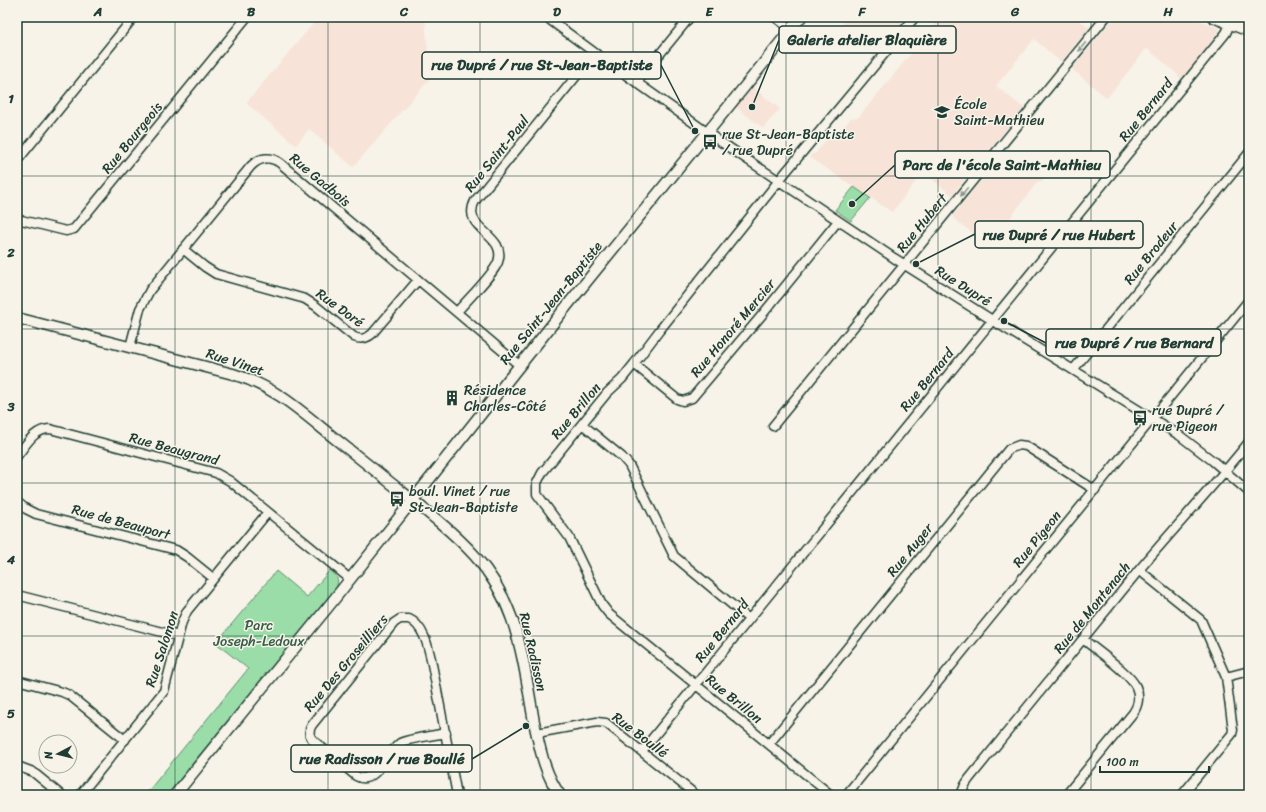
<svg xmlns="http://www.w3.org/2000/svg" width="1266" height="812" font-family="Sriracha,sans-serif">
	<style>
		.built { fill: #f7e3d7 }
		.green { fill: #9bdda8; stroke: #5d8d6e }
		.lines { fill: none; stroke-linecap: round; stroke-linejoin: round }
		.minor-casing { stroke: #1f3d34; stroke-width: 11 }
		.tertiary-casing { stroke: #1f3d34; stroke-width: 13 }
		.minor { stroke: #f7f3e8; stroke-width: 8 }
		.tertiary { stroke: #f7f3e8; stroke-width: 10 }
		.oneway { fill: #8b988e }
		.grid { fill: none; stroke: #1f3d34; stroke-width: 1; stroke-opacity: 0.55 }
		.labels { text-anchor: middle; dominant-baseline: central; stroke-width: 3; stroke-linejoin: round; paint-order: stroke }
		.poi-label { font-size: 14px; fill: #1f3d34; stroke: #f7f3e8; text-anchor: start }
		.street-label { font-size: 14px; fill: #1f3d34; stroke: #f7f3e8 }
		.park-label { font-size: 14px; fill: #385d4b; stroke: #f7f3e8 }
		.leader { fill: none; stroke: #1f3d34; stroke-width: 1.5 }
		.callout-dot { fill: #1f3d34; stroke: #f7f3e8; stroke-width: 1.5 }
		.callout { fill: #f7f3e8; stroke: #1f3d34; stroke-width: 1.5 }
		.callout-label { font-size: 15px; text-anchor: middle; font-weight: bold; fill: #1f3d34 }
		.neatline { fill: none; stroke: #1f3d34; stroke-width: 1.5 }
		.grid-label { font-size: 13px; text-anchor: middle; font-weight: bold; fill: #1f3d34 }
	</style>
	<rect width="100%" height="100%" fill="#f7f3e8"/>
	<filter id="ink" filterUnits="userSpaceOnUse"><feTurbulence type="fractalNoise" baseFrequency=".025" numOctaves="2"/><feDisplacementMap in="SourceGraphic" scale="8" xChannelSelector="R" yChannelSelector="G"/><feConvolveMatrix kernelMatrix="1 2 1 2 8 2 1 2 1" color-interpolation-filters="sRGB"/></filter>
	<g filter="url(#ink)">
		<path class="built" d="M319,17H425L428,55L441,66L353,167L309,129L296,145L246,103Z
			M848,17H904L903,22L874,57L838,29Z
			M941,17H1076L1089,28L1061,62L1034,39L996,86L1024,108L952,195L923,172L892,212L809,157L812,154L816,153L830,135L835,138L851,118H858Z
			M1115,17H1190L1219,28L1220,30L1181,79L1176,73L1149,50L1146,49L1107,98L1072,69Z
			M752,87L780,109L763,128L736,107Z
			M1008,147L1043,173L1044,178L1042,181L1037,182L989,246L952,217Z"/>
		<path class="green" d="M854,187L870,198L851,221L835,210Z
			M330,570C336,575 340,579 336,588L167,795H145L248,669L216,643L276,571L307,597Z"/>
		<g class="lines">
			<g class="minor-casing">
				<path id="minor" d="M546,17L595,53L715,138L894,258L992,320L1179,435L1213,461L1249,492
					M775,17L791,29
					M637,82L690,17
					M17,161L134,17
					M17,219L66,231L74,229L247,17
					M183,249L205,267L216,274L305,299L316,306L354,337C361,340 366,339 372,334L418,280
					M457,312C466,301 494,274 498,262C508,234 460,230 475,201L595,53
					M130,347L140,309L150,290L251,166C260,157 271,156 280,163L519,365
					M634,364L677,399L683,401L692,398L762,315L838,221
					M1073,370L1249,153
					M582,424L622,457L629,465L674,556L749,619
					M773,426L1106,17
					M17,456C26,445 34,429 50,429L216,473L230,481L350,579
					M17,502L26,509L36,514L176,550L187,557L213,578
					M1139,570L1201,620L1226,677L1233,730L1232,734L1182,795
					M17,595L178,636
					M1226,677L1249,671
					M17,680L62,692L69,695L125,740
					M446,733C436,735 406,739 400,743C387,752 375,787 356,776L314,741C309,737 308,731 312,725L394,623L400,619H409C423,625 428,646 431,659L457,795
					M537,733L597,722L606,723L696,795
					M769,744L1009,449L1019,445L1026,446L1095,490
					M642,751L1226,33L1230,24
					M17,766L33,772L61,795
					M80,795L164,691L182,622L187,611L268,512
					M831,795L609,614L602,605L569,537L537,494V483L542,473L607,393L622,379L634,364L659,331L785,173L915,17
					M846,795L1249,300
					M961,795L965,785L969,779L1139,570C1175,527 1214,486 1249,442
					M1066,795L1133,713C1138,706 1140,696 1136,687C1130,673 1096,650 1083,639"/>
			</g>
			<g class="tertiary-casing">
				<path id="tertiary" d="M1213,17L1249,31
					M17,318L233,374C270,385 294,405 323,429C342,444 362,460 382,476C413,501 449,527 475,556C492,575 504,596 512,619C523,651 528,688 534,722C540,748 544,773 560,795
					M175,795L332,602L570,302L801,17"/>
			</g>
			<use href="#minor" class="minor"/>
			<use href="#tertiary" class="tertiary"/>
		</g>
		<defs><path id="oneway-solid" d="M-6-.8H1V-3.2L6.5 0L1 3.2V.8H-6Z"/></defs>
		<g class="oneway">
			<use href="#oneway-solid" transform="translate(1082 47) rotate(129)"/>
			<use href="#oneway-solid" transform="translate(964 192) rotate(129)"/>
		</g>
	</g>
	<path class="grid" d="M175,17V795M328,17V795M480,17V795M633,17V795M786,17V795M938,17V795M1091,17V795M17,176H1249M17,329H1249M17,483H1249M17,636H1249"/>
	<defs>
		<g id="school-bare" transform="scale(1.2)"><path d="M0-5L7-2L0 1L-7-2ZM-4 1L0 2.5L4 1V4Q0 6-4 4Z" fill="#1f3d34" stroke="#f7f3e8" stroke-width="2.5" paint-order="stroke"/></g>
		<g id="bus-bare" transform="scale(1.2)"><path d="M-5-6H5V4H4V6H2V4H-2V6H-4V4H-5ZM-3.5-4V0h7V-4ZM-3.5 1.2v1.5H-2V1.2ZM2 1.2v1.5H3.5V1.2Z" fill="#1f3d34" stroke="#f7f3e8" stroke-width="2.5" paint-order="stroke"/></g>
		<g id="building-bare" transform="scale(1.2)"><path d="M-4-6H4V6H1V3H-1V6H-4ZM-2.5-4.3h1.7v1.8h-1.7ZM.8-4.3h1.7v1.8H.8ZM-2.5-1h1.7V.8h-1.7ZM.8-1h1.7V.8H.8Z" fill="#1f3d34" stroke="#f7f3e8" stroke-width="2.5" paint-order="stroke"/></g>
	</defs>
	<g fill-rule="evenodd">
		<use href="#school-bare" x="942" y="112"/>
		<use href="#bus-bare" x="710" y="142"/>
		<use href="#building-bare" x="452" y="398"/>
		<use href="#bus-bare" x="1140" y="418"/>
		<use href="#bus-bare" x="397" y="499"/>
	</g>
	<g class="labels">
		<g class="poi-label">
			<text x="954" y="104">École<tspan x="954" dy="16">Saint-Mathieu</tspan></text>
			<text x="722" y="134">rue St-Jean-Baptiste<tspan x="722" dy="16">/ rue Dupré</tspan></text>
			<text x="464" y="390">Résidence<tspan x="464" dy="16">Charles-Côté</tspan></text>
			<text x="1152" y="410">rue Dupré /<tspan x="1152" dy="16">rue Pigeon</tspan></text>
			<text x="409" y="491">boul. Vinet / rue<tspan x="409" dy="16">St-Jean-Baptiste</tspan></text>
		</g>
		<g class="street-label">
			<text transform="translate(1146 110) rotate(-51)">Rue Bernard</text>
			<text transform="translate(132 138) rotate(-51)">Rue Bourgeois</text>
			<text transform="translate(497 154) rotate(-51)">Rue Saint-Paul</text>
			<text transform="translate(320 180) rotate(40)">Rue Gadbois</text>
			<text transform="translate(922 223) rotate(-51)">Rue Hubert</text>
			<text transform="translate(1151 253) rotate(-51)">Rue Brodeur</text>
			<text transform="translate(963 286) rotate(32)">Rue Dupré</text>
			<text transform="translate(551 303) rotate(-51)">Rue Saint-Jean-Baptiste</text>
			<text transform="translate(340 308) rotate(36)">Rue Doré</text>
			<text transform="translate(733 328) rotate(-50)">Rue Honoré Mercier</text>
			<text transform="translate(235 362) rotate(18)">Rue Vinet</text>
			<text transform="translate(927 380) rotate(-51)">Rue Bernard</text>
			<text transform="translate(576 411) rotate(-50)">Rue Brillon</text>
			<text transform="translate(174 449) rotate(15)">Rue Beaugrand</text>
			<text transform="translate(121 522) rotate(15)">Rue de Beauport</text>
			<text transform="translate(1037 539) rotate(-51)">Rue Pigeon</text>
			<text transform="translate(910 550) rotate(-51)">Rue Auger</text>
			<text transform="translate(1092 608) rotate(-51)">Rue de Montenach</text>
			<text transform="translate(722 631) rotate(-51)">Rue Bernard</text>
			<text transform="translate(162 649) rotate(-72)">Rue Salomon</text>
			<text transform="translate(533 652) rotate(77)">Rue Radisson</text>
			<text transform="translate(346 663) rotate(-50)">Rue Des Groseilliers</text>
			<text transform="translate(734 699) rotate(39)">Rue Brillon</text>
			<text transform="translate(640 735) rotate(37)">Rue Boullé</text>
		</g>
		<g class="park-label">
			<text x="259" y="625">Parc<tspan x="259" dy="16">Joseph-Ledoux</tspan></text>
		</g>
	</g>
	<path class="leader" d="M752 107L779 40M695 131L661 65M852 204L895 165M916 264L975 234M1004 321L1046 343M526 726L472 759"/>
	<g class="callout-dot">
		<circle cx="752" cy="107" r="4"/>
		<circle cx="695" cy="131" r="4"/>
		<circle cx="852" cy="204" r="4"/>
		<circle cx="916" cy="264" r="4"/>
		<circle cx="1004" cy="321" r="4"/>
		<circle cx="526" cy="726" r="4"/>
	</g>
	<g class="callout">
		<rect x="779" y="26" width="177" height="27" rx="4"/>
		<rect x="422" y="52" width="239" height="27" rx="4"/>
		<rect x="895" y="151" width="215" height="27" rx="4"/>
		<rect x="975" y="221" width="168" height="27" rx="4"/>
		<rect x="1046" y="329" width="175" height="27" rx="4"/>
		<rect x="291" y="745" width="181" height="27" rx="4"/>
	</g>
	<g class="callout-label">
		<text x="867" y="45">Galerie atelier Blaquière</text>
		<text x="542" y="70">rue Dupré / rue St-Jean-Baptiste</text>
		<text x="1002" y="170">Parc de l'école Saint-Mathieu</text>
		<text x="1059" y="240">rue Dupré / rue Hubert</text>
		<text x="1134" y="348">rue Dupré / rue Bernard</text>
		<text x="382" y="764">rue Radisson / rue Boullé</text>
	</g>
	<rect width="1266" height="812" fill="none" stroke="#f7f3e8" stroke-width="44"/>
	<g transform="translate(58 754) rotate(263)"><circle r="19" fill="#f7f3e8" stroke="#a1aaa0"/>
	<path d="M0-3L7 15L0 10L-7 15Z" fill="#1f3d34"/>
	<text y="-6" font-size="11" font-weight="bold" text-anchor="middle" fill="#1f3d34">N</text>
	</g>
	<path d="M1100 766v6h109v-6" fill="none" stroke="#1f3d34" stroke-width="2"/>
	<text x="1106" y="766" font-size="12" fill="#1f3d34" stroke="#f7f3e8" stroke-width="3" paint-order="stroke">100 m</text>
	<rect x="22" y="22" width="1222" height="768" class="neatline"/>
	<g class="grid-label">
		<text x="98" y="16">A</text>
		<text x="251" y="16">B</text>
		<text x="404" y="16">C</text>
		<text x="557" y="16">D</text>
		<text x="709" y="16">E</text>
		<text x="862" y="16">F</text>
		<text x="1015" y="16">G</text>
		<text x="1168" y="16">H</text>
		<text x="11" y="103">1</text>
		<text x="11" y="257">2</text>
		<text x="11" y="411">3</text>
		<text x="11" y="564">4</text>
		<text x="11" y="718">5</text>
	</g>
</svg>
